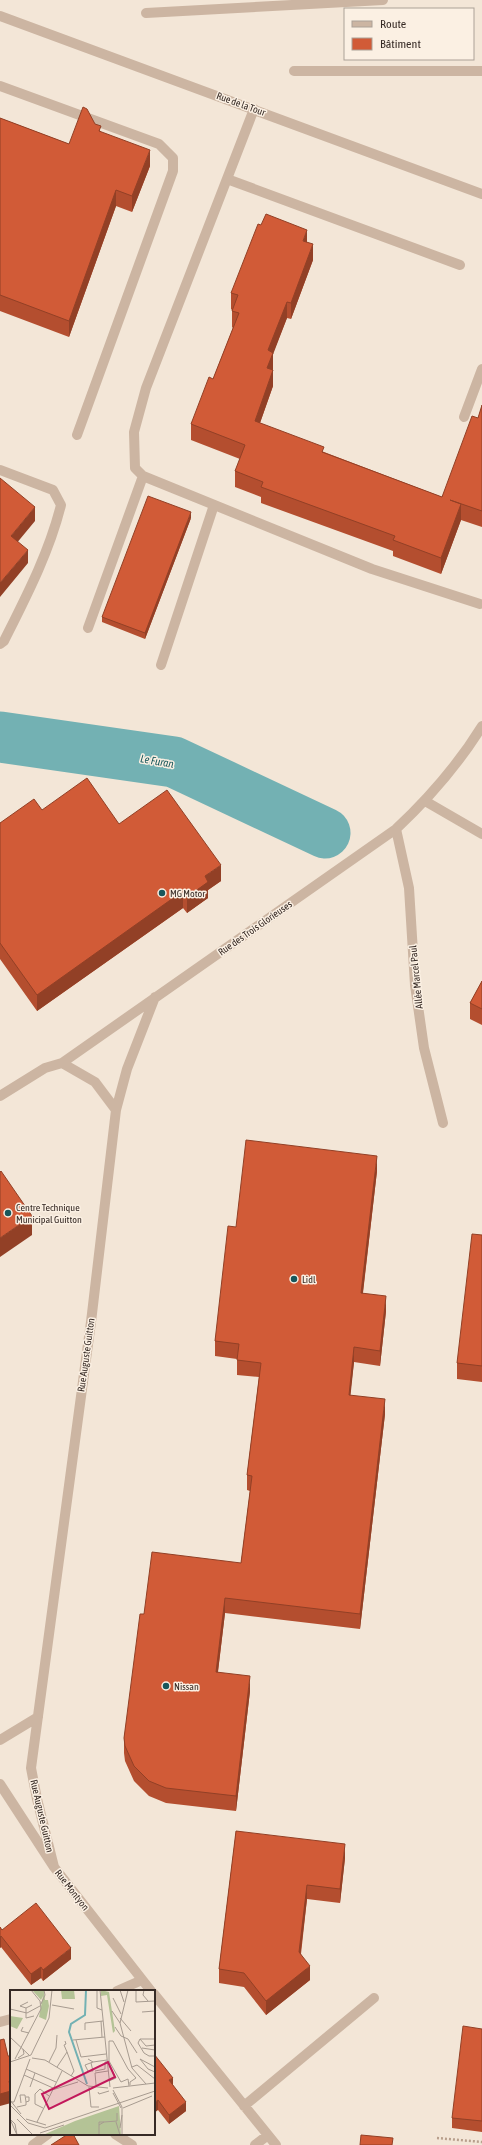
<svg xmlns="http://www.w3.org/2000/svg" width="482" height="2145" font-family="'Asap Condensed',sans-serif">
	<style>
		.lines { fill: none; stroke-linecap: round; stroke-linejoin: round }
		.river { stroke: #73b1b3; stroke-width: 51 }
		.path { stroke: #b89f8c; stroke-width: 2.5; stroke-dasharray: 2 2; stroke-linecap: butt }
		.minor { stroke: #ccb5a2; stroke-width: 10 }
		.wall { fill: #b44e2f }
		.shaded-wall { fill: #924026 }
		.building { fill: #d15b37; stroke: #924026 }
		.poi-dot { fill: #17575b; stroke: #fbf0e3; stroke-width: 1.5 }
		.labels { text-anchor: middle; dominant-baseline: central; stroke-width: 3; stroke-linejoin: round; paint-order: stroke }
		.street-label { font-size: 10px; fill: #362a25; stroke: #fbf0e3 }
		.poi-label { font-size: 10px; fill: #362a25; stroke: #fbf0e3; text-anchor: start }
		.water-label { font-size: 11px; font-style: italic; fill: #17575b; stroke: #fbf0e3 }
		.inset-river { fill: none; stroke: #73b1b3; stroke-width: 2 }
		.inset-road { fill: none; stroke: #a79b90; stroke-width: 1 }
		.view { fill: #c2185b; fill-opacity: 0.15; stroke: #c2185b; stroke-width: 2 }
		.inset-edge { fill: none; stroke: #362a25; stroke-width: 2 }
	</style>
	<rect width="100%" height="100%" fill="#f3e6d7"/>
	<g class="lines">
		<path class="river" d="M0,737L174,762L325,833"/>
		<path class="path" d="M437,2138L482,2142"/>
		<path class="minor" d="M146,13L383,0
			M0,16L482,194
			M294,71H482
			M0,86L159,144L173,158V171L77,435
			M254,109L146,388L134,432L135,468L143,476L372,569L480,604
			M227,179L460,265
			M464,417L482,369
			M0,470L53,490L61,505C49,553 26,597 4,641L0,644
			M88,628L143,476
			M161,665L214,505
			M425,801L482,834
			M396,829L409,888L415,985L424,1048L443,1123
			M62,1063L95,1082L116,1110
			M0,1096L45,1068L62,1063L396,829C429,798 458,765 482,726
			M0,1740L38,1717
			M0,1784L54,1867L151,1991
			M54,1867L37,1799L31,1768L91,1322L116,1110L127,1069L155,997
			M117,1991L142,1980
			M154,1994L276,2145
			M0,2022L11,2019
			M244,2106L374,1998
			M115,2134L132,2145
			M33,2145L48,2134
			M255,2145L268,2135"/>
	</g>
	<path class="wall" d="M0,118L69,144L95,124L101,132L150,166L132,212L116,206L69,337L0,311Z
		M307,242L313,260L291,319L287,318L273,353V386L260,423L324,452L442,497L478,418L482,405V527L461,520L441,574L393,556V551L261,503V497L235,487V471L240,459L191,440V424L213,379L233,328L232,327V310L231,309V293Z
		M191,518L145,639L102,622V617Z
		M42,810L119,824L221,881L208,890V898L187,913L183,908L37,1011L0,959V823Z
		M482,981V1025L470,1019V1003Z
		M377,1171L363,1293L386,1311L380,1366L354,1362L350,1395L385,1414L360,1629L225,1613L218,1672L250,1691L236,1811L166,1803L149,1796L134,1781L125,1761L124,1753V1738L144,1614L241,1563L250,1491L247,1490V1475L259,1377L237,1375V1359L215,1356V1341L236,1227Z
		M482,1235V1382L457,1379V1363Z
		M236,1831L345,1858L340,1903L307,1899L301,1954L310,1980L266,2015L244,1987L219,1983V1969Z
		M0,1927L2,1930L71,1959L43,1981L41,1978L31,1985L1,1947L0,1948Z
		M482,2029V2132L452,2128V2118Z
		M154,2054L173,2085L186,2111L169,2124L158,2110Z"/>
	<path class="shaded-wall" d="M150,150V166L132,212V196Z
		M116,190V206L69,337V321Z
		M307,230V245L303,241Z
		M313,244V260L291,319V303Z
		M287,302V318L269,365L273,353V369L267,384L268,350Z
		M273,370V386L255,437V421Z
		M461,504V520L441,574V558Z
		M35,507V521L11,550V536Z
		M191,512V518L145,639V633Z
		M28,550V563L0,597V583Z
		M221,865V881L208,890V898L187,913V897L205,876Z
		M183,891V908L37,1011V995Z
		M377,1156V1171L361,1308V1293Z
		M32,1216V1235L0,1257V1238Z
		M386,1296V1311L380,1366V1351Z
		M354,1347V1362L349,1410V1395Z
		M385,1399V1414L360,1629V1614Z
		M225,1598V1613L216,1687V1672Z
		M250,1676V1691L236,1811V1796Z
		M345,1844V1858L340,1903V1889Z
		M307,1885V1899L299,1966V1952Z
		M1,1936V1947L0,1948V1937Z
		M71,1948V1959L43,1981V1970Z
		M310,1966V1980L266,2015V2001Z
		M41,1967V1978L31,1985V1974Z
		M173,2078V2088L169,2080Z
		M11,2080V2103L0,2106V2094L9,2081Z
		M158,2100V2110L154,2113V2103Z
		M186,2102V2111L169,2124V2115Z"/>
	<path class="building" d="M83,107L87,109L95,124L101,126L99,131L150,150L132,196L116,190L69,321L0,295V118L69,144Z
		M266,214L307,230L303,241L313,244L291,303L287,302L268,350L273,353L267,368L273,370L255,421L324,447L322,452L442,497L472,416L478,418L482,405V511L450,500L461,504L441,558L393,540L395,536L261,487L263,482L235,471L245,445L191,424L209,377L213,379L239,313L232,311L238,295L231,293L258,224L261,225Z
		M0,478L35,507L11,536L28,550L0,583Z
		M148,496L191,512L145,633L102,617Z
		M87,778L119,824L167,790L221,865L205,876L208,882L187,897L183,891L37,995L0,943V823L34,799L42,810Z
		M482,981V1009L470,1003Z
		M246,1140L377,1156L361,1293L386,1296L380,1351L354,1347L349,1395L385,1399L360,1614L225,1598L216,1672L250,1676L236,1796L166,1788L149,1781L134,1766L125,1746L124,1738L140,1614H144L152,1552L241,1563L252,1476L247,1475L261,1363L237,1360L239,1344L215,1341L228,1226L236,1227Z
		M1,1171L32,1216L0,1238V1172Z
		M472,1234L482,1235V1366L457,1363Z
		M236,1831L345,1844L340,1889L307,1885L299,1952L310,1966L266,2001L244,1973L219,1969Z
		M36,1903L71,1948L43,1970L41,1967L31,1974L1,1936L0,1937V1927L2,1930Z
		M463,2026L482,2029V2121L452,2118Z
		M4,2039L8,2056H11V2080L9,2081L11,2091L0,2094V2040Z
		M154,2054L173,2078L169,2080L186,2102L169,2115L158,2100L154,2103Z
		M68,2134H73L79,2145H51Z
		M361,2135L393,2138L392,2145H360Z"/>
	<g class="poi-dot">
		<circle cx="162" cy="893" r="4"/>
		<circle cx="8" cy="1213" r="4"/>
		<circle cx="294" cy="1279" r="4"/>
		<circle cx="166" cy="1686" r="4"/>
	</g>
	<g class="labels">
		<g class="street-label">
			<text transform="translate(241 104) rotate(20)">Rue de la Tour</text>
			<text transform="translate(255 928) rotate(-35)">Rue des Trois Glorieuses</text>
			<text transform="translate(416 977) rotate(-96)">Allée Marcel Paul</text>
			<text transform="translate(86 1355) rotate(-82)">Rue Auguste Guitton</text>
			<text transform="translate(42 1816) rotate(77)">Rue Auguste Guitton</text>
			<text transform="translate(72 1890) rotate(52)">Rue Montyon</text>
		</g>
		<g class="poi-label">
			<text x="170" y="893">MG Motor</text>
			<text x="16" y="1207">Centre Technique<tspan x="16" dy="12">Municipal Guitton</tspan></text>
			<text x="302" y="1279">Lidl</text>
			<text x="174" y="1686">Nissan</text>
		</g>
		<g class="water-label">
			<text transform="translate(157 761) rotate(10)">Le Furan</text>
		</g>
	</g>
	<g transform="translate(10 1990)">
		<rect width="145" height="145" fill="#f3e6d7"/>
		<path d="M34,0L35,10H38L39,16L36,30L29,27L33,6L31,10L23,1ZM51,0H64L65,9H52ZM91,0L99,2L105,41L103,43L97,5L91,6ZM0,26L13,28L7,39L0,36ZM109,116L111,145H33L65,131Z" fill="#b4c396"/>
		<path class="inset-river" d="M76,0L75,25L61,34L59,42L77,94"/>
		<path class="inset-road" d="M87,0V18L92,20M90,0L100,97M110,0L114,12M118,0L110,33L122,78L136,94M126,0V12L145,11M134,0L133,5L138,11M103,8L111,24M18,12L10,16L16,18L22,15M31,14L35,5L34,0M42,15L64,19M16,18V28L24,26M0,19L17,23L30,16M102,21L110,33M132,22L145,21M110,28L121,41M91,31L92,47M13,37L11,41L19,43M105,37L111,46L118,49L127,63M75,40V33L93,31M0,47L19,65M130,49L128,53L134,63L139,66H145M130,49L136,56L145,55M130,49H145M63,50L95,47M66,50L71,67L96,64M132,58L145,60M57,62L64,81L61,86M21,65L39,28L42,0M8,68L14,64L13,59M22,68L35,70L78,96L98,98M5,69L31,19L30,11L21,0M78,69L83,72L97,70M0,72L21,65M39,72L46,58L47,45M81,73L83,81H78L75,75L83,72M47,77L57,62L54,55L56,54L55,51M122,77L127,75L145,89M145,77L130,69L138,79L145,82M16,79L46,92M85,81L95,79V72H97M14,85L43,98M99,91L106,88L99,76M86,95L85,83L98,81M119,96L118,89L111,92L99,71V51H103L118,79L126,88L120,92V95M20,97L25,83M79,97L81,117H89M103,98L145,93M42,100L68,92M103,100L112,117V145M88,102L89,104L99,101M103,103L111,118M0,110L11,124M1,112H4L20,69M11,113L10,105H15L16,112L19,111V107H16M0,115L18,133L35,138L145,101M7,117L16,115V112M33,118L25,114V104L30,99L39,106M113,118L142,106M0,129L7,145M0,129L5,134L7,145M7,129L23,145M16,129L36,135M27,132L52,81M94,132L107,131V123M106,132L110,145M110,138L112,125M30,143L54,135M89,145V132H94L89,135"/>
		<path class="view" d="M98,72L105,87L39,119L32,104Z"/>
		<rect width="145" height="145" class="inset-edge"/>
	</g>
	<rect x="344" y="8" width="130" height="52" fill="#fbf0e3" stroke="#aca197"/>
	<rect x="352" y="21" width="20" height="6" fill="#ccb5a2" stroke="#aca197"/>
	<text x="380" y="28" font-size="12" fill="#362a25">Route</text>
	<rect x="352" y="38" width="20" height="12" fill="#d15b37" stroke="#aca197"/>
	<text x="380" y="48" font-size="12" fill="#362a25">Bâtiment</text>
</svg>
